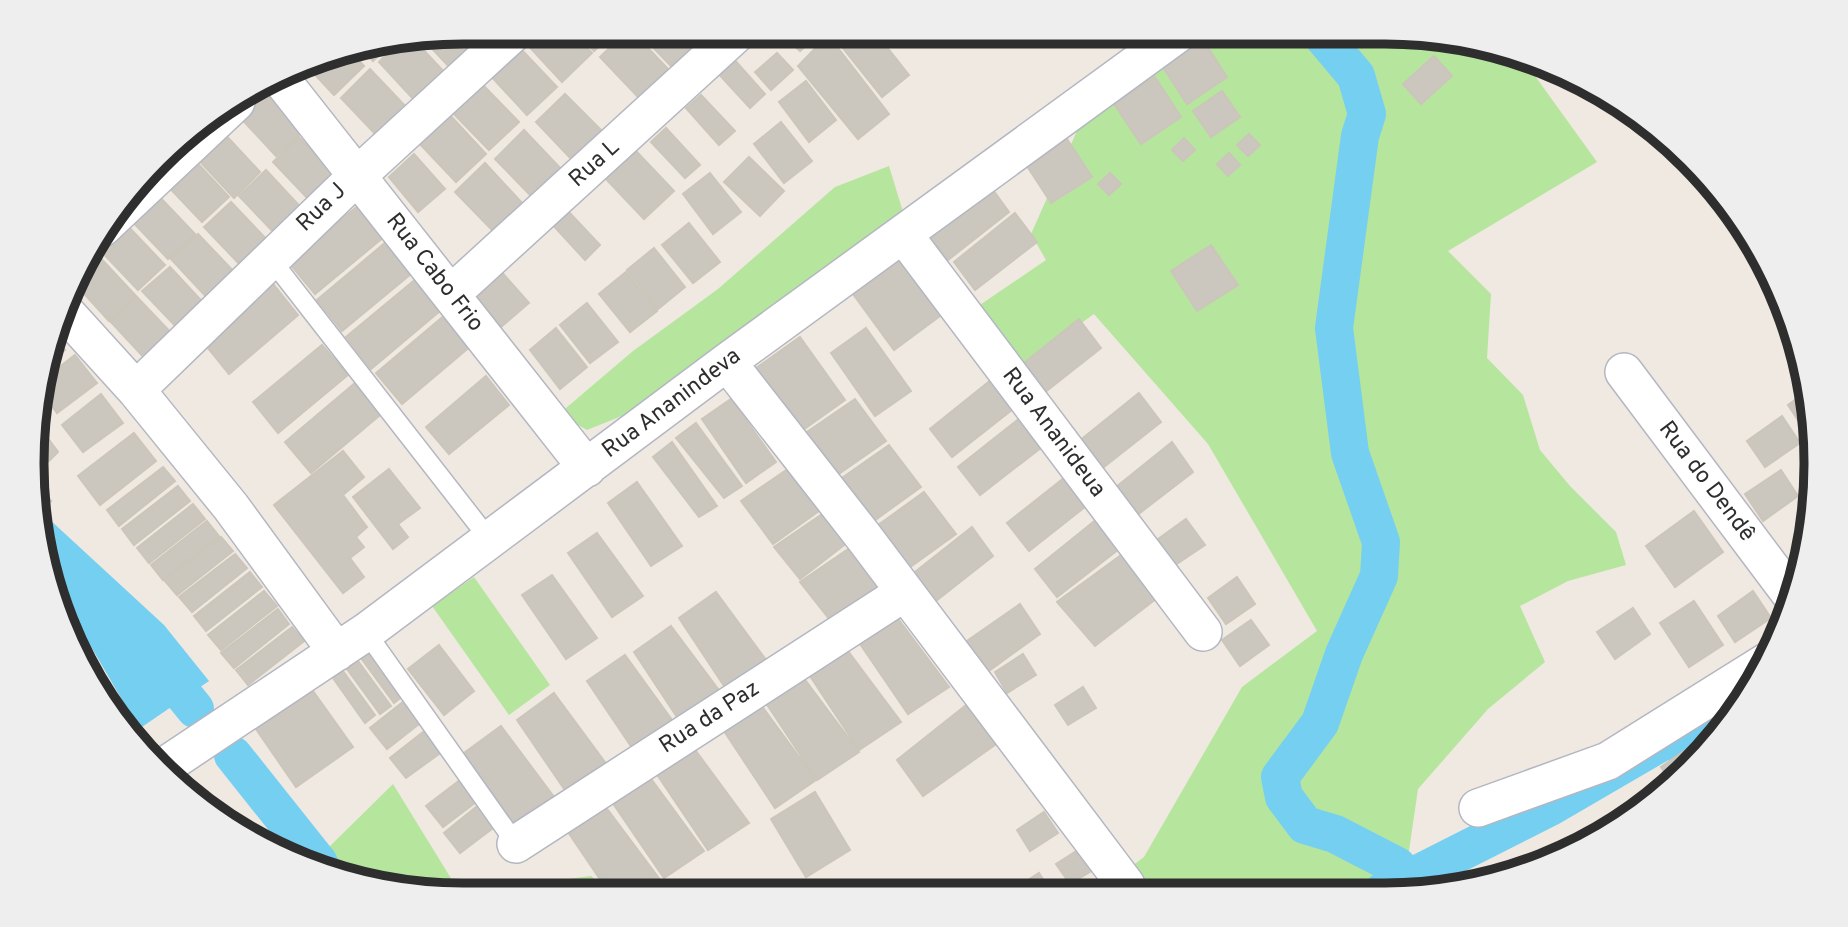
<svg xmlns="http://www.w3.org/2000/svg" width="1848" height="927" font-family="Overpass,sans-serif">
	<style>
		.green { fill: #b6e59e }
		.water { fill: #75cff0 }
		.lines { fill: none; stroke-linecap: round; stroke-linejoin: round }
		.canal { stroke: #75cff0; stroke-width: 38 }
		.building { fill: #cbc7bf; stroke: #cbc5ba; stroke-width: 2 }
		.lane-casing { stroke: #b4b7c1; stroke-width: 21 }
		.street-casing { stroke: #b4b7c1; stroke-width: 40 }
		.lane { stroke: #fff; stroke-width: 18 }
		.street { stroke: #fff; stroke-width: 37 }
		.labels { text-anchor: middle; dominant-baseline: central; stroke-width: 5; stroke-linejoin: round; paint-order: stroke }
		.street-label { font-size: 23px; fill: #2e2e2e; stroke: #fff }
		.rim { fill: none; stroke: #2e2e2e; stroke-width: 9 }
	</style>
	<rect width="100%" height="100%" fill="#efe9e1"/>
	<path class="green" d="M1202,32H1412L1525,62L1597,162L1448,251L1491,294L1487,358L1523,395L1540,450L1570,486L1616,532L1626,565L1568,581L1520,606L1545,662L1488,709L1418,789L1403,892L1097,893L1144,857L1242,687L1317,631L1208,444L1094,314L1018,368L974,309L1046,260L1031,234L1077,131Z
		M889,166L903,212L634,411L587,430L559,414L633,351L718,289L835,187Z
		M474,577L550,685L509,715L432,606Z
		M393,784L460,893L591,876L613,894L436,895L338,869L325,851Z"/>
	<path class="water" d="M36,507L164,625L209,681L139,729L54,583L35,520Z"/>
	<g class="lines">
		<path class="canal" d="M1319,32L1356,76L1367,114L1360,136L1334,328L1350,453L1381,542L1379,576L1344,654L1320,723L1280,777L1284,797L1305,825L1335,834L1397,866L1409,879
			M152,656L195,709
			M233,755L319,863
			M1382,892L1550,807L1660,743L1718,726L1721,730"/>
	</g>
	<path class="building" d="M463,32H472L485,45L455,73L422,38Z
		M533,32H572L592,53L562,82L524,41Z
		M576,32H615L594,51Z
		M626,32H633L668,69L639,98L600,57Z
		M638,32H696L702,38L672,67Z
		M778,32H823L800,51Z
		M850,32H875L909,75L882,97L838,42Z
		M941,32H969L953,46Z
		M828,35L889,114L858,139L798,66Z
		M1201,37L1227,77L1187,104L1161,64Z
		M414,40L447,75L417,103L379,62L399,42Z
		M391,43L373,61L361,48Z
		M518,46L557,87L527,115L489,74Z
		M349,50L364,66L334,95L306,65L324,55Z
		M777,53L793,70L771,90L755,72Z
		M1434,56L1452,76L1421,104L1403,84Z
		M732,57L765,94L750,108L716,71Z
		M370,69L409,110L379,138L341,98Z
		M1155,77L1181,117L1141,144L1114,104Z
		M806,81L836,120L809,142L779,102Z
		M480,82L519,122L489,150L450,110Z
		M262,88L303,131L276,156L236,113Z
		M1222,91L1240,117L1211,137L1193,111Z
		M565,94L605,134L575,163L536,122Z
		M701,95L735,131L719,145L686,108Z
		M448,113L486,154L456,182L418,142Z
		M781,122L812,161L784,183L754,144Z
		M666,128L700,165L685,178L651,142Z
		M220,129L260,172L234,198L193,154Z
		M524,130L563,171L534,199L495,159Z
		M1249,134L1260,145L1248,156L1237,145Z
		M1065,136L1092,177L1051,203L1025,163Z
		M299,137L340,181L314,205L273,162Z
		M1184,138L1195,150L1183,161L1172,150Z
		M636,151L674,191L644,219L606,179Z
		M188,153L229,197L202,222L161,179Z
		M1229,153L1240,165L1228,176L1217,164Z
		M414,154L445,189L418,212L389,177Z
		M749,157L784,191L760,216L724,182Z
		M485,163L523,204L494,232L455,192Z
		M266,170L307,214L280,239L239,196Z
		M710,173L741,212L713,234L683,194Z
		M1110,173L1121,184L1109,195L1098,184Z
		M988,183L1009,212L948,260L926,232Z
		M154,191L195,234L168,259L127,216Z
		M231,202L272,245L245,270L204,227Z
		M359,205L385,236L315,294L289,263Z
		M566,209L600,245L585,260L551,223Z
		M1015,213L1037,242L975,290L954,262Z
		M124,222L165,265L138,290L97,247Z
		M689,223L720,262L693,283L662,245Z
		M198,234L239,277L212,303L171,259Z
		M386,242L412,273L342,331L317,300Z
		M1211,245L1238,285L1197,311L1171,271Z
		M654,248L685,287L658,309L627,270Z
		M95,252L136,296L109,321L78,287L91,256Z
		M901,258L944,313L894,350L853,294Z
		M170,267L210,310L184,335L142,291Z
		M498,268L529,303L501,327L472,291Z
		M626,272L657,311L630,332L599,294Z
		M416,279L441,310L371,369L346,337Z
		M273,284L298,315L229,374L203,342Z
		M136,296L177,339L150,364L110,321Z
		M587,303L618,342L590,363L560,325Z
		M445,315L471,346L402,404L376,373Z
		M1079,319L1101,348L1040,396L1018,368Z
		M556,328L587,367L560,389L530,350Z
		M866,328L911,391L875,416L831,353Z
		M800,337L845,400L800,432L755,369Z
		M57,339L65,350L46,365Z
		M322,345L348,375L278,433L253,402Z
		M75,355L97,383L57,413L40,390V382Z
		M486,376L509,405L449,454L426,427Z
		M991,380L1013,409L952,457L930,429Z
		M355,383L380,415L311,473L285,442Z
		M1139,393L1161,422L1100,470L1078,442Z
		M101,394L123,423L83,452L62,425Z
		M1803,394L1807,430L1805,431L1788,405Z
		M731,399L776,462L746,483L702,419Z
		M855,399L886,441L836,476L804,434Z
		M1782,416L1800,443L1765,467L1747,441Z
		M1020,418L1042,447L980,495L958,467Z
		M696,423L742,486L724,498L676,438Z
		M38,425L58,452L37,473Z
		M134,433L156,461L100,505L78,476Z
		M672,442L717,506L699,517L653,457Z
		M1172,442L1193,472L1132,519L1110,492Z
		M889,445L921,487L871,523L839,480Z
		M343,451L364,477L343,495L367,527L356,537L364,547L350,558L364,577L343,593L274,505Z
		M792,466L823,508L773,544L741,501Z
		M163,467L175,481L119,526L107,510Z
		M389,469L420,508L398,524L408,537L393,549L353,497Z
		M1781,470L1798,496L1763,521L1745,494Z
		M1069,474L1090,503L1029,551L1007,523Z
		M637,482L682,546L651,566L608,503Z
		M36,485L51,501L42,509L36,502Z
		M178,486L190,501L134,545L122,529Z
		M924,492L956,534L906,570L874,528Z
		M193,504L205,519L149,563L137,548Z
		M1694,511L1723,552L1675,587L1646,546Z
		M825,512L848,542L800,579L774,547Z
		M1097,519L1119,549L1057,597L1035,569Z
		M1186,519L1205,545L1175,565L1158,539Z
		M207,521L219,536L163,580L151,565Z
		M972,527L993,556L932,604L910,576Z
		M597,533L643,596L612,617L568,553Z
		M221,537L233,551L177,595L164,580Z
		M851,547L883,588L833,624L800,582Z
		M235,554L247,568L192,612L179,597Z
		M1121,555L1157,598L1095,646L1057,602Z
		M250,572L262,587L206,631L194,616Z
		M552,575L597,638L566,659L522,595Z
		M1237,577L1255,604L1226,624L1208,598Z
		M264,591L277,606L221,650L208,635Z
		M1753,591L1771,618L1735,642L1718,616Z
		M716,592L772,668L730,695L679,618Z
		M1694,601L1723,645L1689,667L1660,623Z
		M1020,604L1040,634L986,673L964,643Z
		M1633,608L1650,634L1615,659L1597,632Z
		M278,609L289,624L234,668L221,653Z
		M893,612L949,687L908,714L856,638Z
		M1251,620L1269,645L1240,666L1222,640Z
		M671,626L727,701L685,729L634,652Z
		M292,627L304,641L248,685L236,670Z
		M439,645L474,691L444,715L408,669Z
		M845,647L901,722L859,750L808,673Z
		M372,650L404,695L394,703L361,658Z
		M1023,654L1036,675L1007,693L995,672Z
		M625,655L680,731L639,758L587,681Z
		M358,661L391,706L380,714L347,669Z
		M343,671L375,715L365,723L333,678Z
		M803,677L859,752L817,780L766,703Z
		M1083,687L1096,708L1068,725L1055,705Z
		M313,691L353,747L296,787L256,729Z
		M554,693L610,769L569,796L517,720Z
		M408,698L424,720L387,749L370,728Z
		M970,702L999,742L923,796L897,760Z
		M761,705L816,780L775,808L724,731Z
		M501,726L557,801L516,829L464,753Z
		M427,729L443,751L406,778L390,758Z
		M1696,743L1703,753L1671,782L1661,767Z
		M693,747L749,823L708,850L656,773Z
		M649,776L704,851L664,878L612,802Z
		M464,777L480,799L443,827L426,806Z
		M815,792L850,850L806,877L771,819Z
		M481,803L497,825L460,853L444,833Z
		M605,806L661,881L641,894H610L568,832Z
		M1044,812L1058,833L1030,851L1017,830Z
		M1084,846L1098,867L1070,884L1056,864Z
		M1039,873L1052,893H1012L1011,891Z"/>
	<g class="lines">
		<g class="lane-casing">
			<path id="lane" d="M270,258L489,539
				M366,632L516,844"/>
		</g>
		<g class="street-casing">
			<path id="street" d="M280,78L587,468
				M102,228L236,102
				M903,234L1203,632
				M451,294L738,32
				M67,314L136,390L231,507L337,652
				M727,362L863,536L1126,885
				M1624,372L1789,592
				M136,390L358,175L514,32
				M159,770L366,632L727,362L1180,32
				M1478,808L1608,761L1768,661
				M516,844L905,592"/>
		</g>
		<use href="#lane" class="lane"/>
		<use href="#street" class="street"/>
	</g>
	<g class="labels">
		<g class="street-label">
			<text transform="translate(595 164) rotate(-42)">Rua L</text>
			<text transform="translate(322 208) rotate(-44)">Rua J</text>
			<text transform="translate(434 273) rotate(52)">Rua Cabo Frio</text>
			<text transform="translate(672 404) rotate(-37)">Rua Ananindeva</text>
			<text transform="translate(1053 433) rotate(53)">Rua Ananideua</text>
			<text transform="translate(1706 482) rotate(53)">Rua do Dendê</text>
			<text transform="translate(710 718) rotate(-33)">Rua da Paz</text>
		</g>
	</g>
	<path d="M0 0H1848V927H0ZM463 44H1385A419 419 0 0 1 1804 463V464A419 419 0 0 1 1385 883H463A419 419 0 0 1 44 464V463A419 419 0 0 1 463 44Z" fill="#eee" fill-rule="evenodd"/>
	<path class="rim" d="M463 44H1385A419 419 0 0 1 1804 463V464A419 419 0 0 1 1385 883H463A419 419 0 0 1 44 464V463A419 419 0 0 1 463 44Z"/>
</svg>
